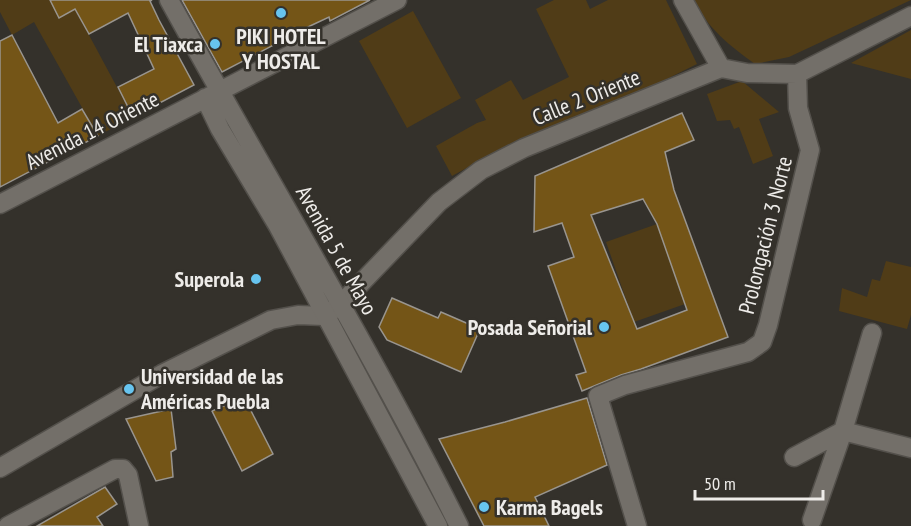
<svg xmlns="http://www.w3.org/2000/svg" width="911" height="526" font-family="'PT Sans Narrow',sans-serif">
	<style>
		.green { fill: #503c17 }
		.building { fill: #745517; stroke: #99958f; stroke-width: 1.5; fill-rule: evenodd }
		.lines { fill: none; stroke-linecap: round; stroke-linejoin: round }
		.minor-casing { stroke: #53504b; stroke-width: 21 }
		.secondary-casing { stroke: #53504b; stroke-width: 21 }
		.minor { stroke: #736f69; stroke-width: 18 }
		.secondary { stroke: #736f69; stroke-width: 18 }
		.poi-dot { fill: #67c4ef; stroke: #34312b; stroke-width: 2 }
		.labels { text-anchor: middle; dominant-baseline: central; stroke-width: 5; stroke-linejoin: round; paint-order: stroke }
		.poi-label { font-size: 22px; font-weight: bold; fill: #eeece9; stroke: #34312b; text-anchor: end }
		.street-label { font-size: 22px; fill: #eeece9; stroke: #34312b }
	</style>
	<rect width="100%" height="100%" fill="#34312b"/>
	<path class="green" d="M0,0H50L59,18L75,9L133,117L98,136L34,22L12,35L0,12Z
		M554,0H586L590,9L608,0H666L697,64L497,163L494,153L452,176L436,146L477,123L486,120L475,100L511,80L523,100L569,77L536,9Z
		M694,0H911L789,57L755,64C730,46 707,28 694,0Z
		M413,11L461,98L407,128L359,41Z
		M911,30V79L851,63Z
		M742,81L779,112L759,119L773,156L753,164L739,127L734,129L730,120L717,121L707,94Z
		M657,224L685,304L634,322L606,242Z
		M886,261L911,267V315L907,329L839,311L842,288L867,297L872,279L880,281Z"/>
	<path class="building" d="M50,0H152L150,1L159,20L194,85L133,117L118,87L154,69L128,13L89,34L75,9L59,18Z
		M182,0H370L330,21L329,17L310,26L222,72Z
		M12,35L58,123L82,109L98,136L0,187V41Z
		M682,113L694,140L665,152L674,190L728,337L641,369L621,375L582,391L576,375L586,372L548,266L574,257L562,223L534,232L535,176ZM643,199L657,224L687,310L637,329L591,215Z
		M392,298L438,318L441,312L480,329L461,372L387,340L379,327Z
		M244,397L273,454L242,471L212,411Z
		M587,398L607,465L535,497L549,526H484L439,439L505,422Z
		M171,409L176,449L171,452L173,477L156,481L126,419Z
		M105,487L117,504L97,517L103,526H37Z"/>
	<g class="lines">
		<g class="minor-casing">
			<path id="minor" d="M683,0L721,68
				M794,457L843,431L911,448
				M0,468L162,374L271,320L298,315L324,316L340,305L439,202L481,170L524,148L721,68L747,73L797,74L911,16
				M812,520L843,431L872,333
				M8,526L115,469H123L128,475L139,526
				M637,526L598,396L625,385L748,352L762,342L768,325L810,150L798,108L797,74"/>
		</g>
		<g class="secondary-casing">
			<path id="secondary" d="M169,0C265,175 370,347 459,526
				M205,98L220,129L278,226L438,526
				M0,204L397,0"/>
		</g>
		<use href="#minor" class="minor"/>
		<use href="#secondary" class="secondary"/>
	</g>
	<g class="poi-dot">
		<circle cx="281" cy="13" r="6"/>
		<circle cx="215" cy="44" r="6"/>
		<circle cx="256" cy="279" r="6"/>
		<circle cx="604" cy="327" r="6"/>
		<circle cx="129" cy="389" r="6"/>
		<circle cx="484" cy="507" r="6"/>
	</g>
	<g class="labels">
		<g class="poi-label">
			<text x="281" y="36" text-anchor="middle">PIKI HOTEL<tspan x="281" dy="25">Y HOSTAL</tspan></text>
			<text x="203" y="44">El Tiaxca</text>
			<text x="244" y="279">Superola</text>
			<text x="592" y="327">Posada Señorial</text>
			<text x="141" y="376" text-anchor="start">Universidad de las<tspan x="141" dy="25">Américas Puebla</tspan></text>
			<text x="496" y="507" text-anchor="start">Karma Bagels</text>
		</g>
		<g class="street-label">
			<text transform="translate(586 97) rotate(-22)">Calle 2 Oriente</text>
			<text transform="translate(92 130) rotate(-27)">Avenida 14 Oriente</text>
			<text transform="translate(765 235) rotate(-76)">Prolongación 3 Norte</text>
			<text transform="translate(337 250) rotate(61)">Avenida 5 de Mayo</text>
		</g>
	</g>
	<path d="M695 490v9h128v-9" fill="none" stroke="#eeece9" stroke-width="3"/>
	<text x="704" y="490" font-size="18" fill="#eeece9" stroke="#34312b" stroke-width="4.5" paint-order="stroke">50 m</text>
</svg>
